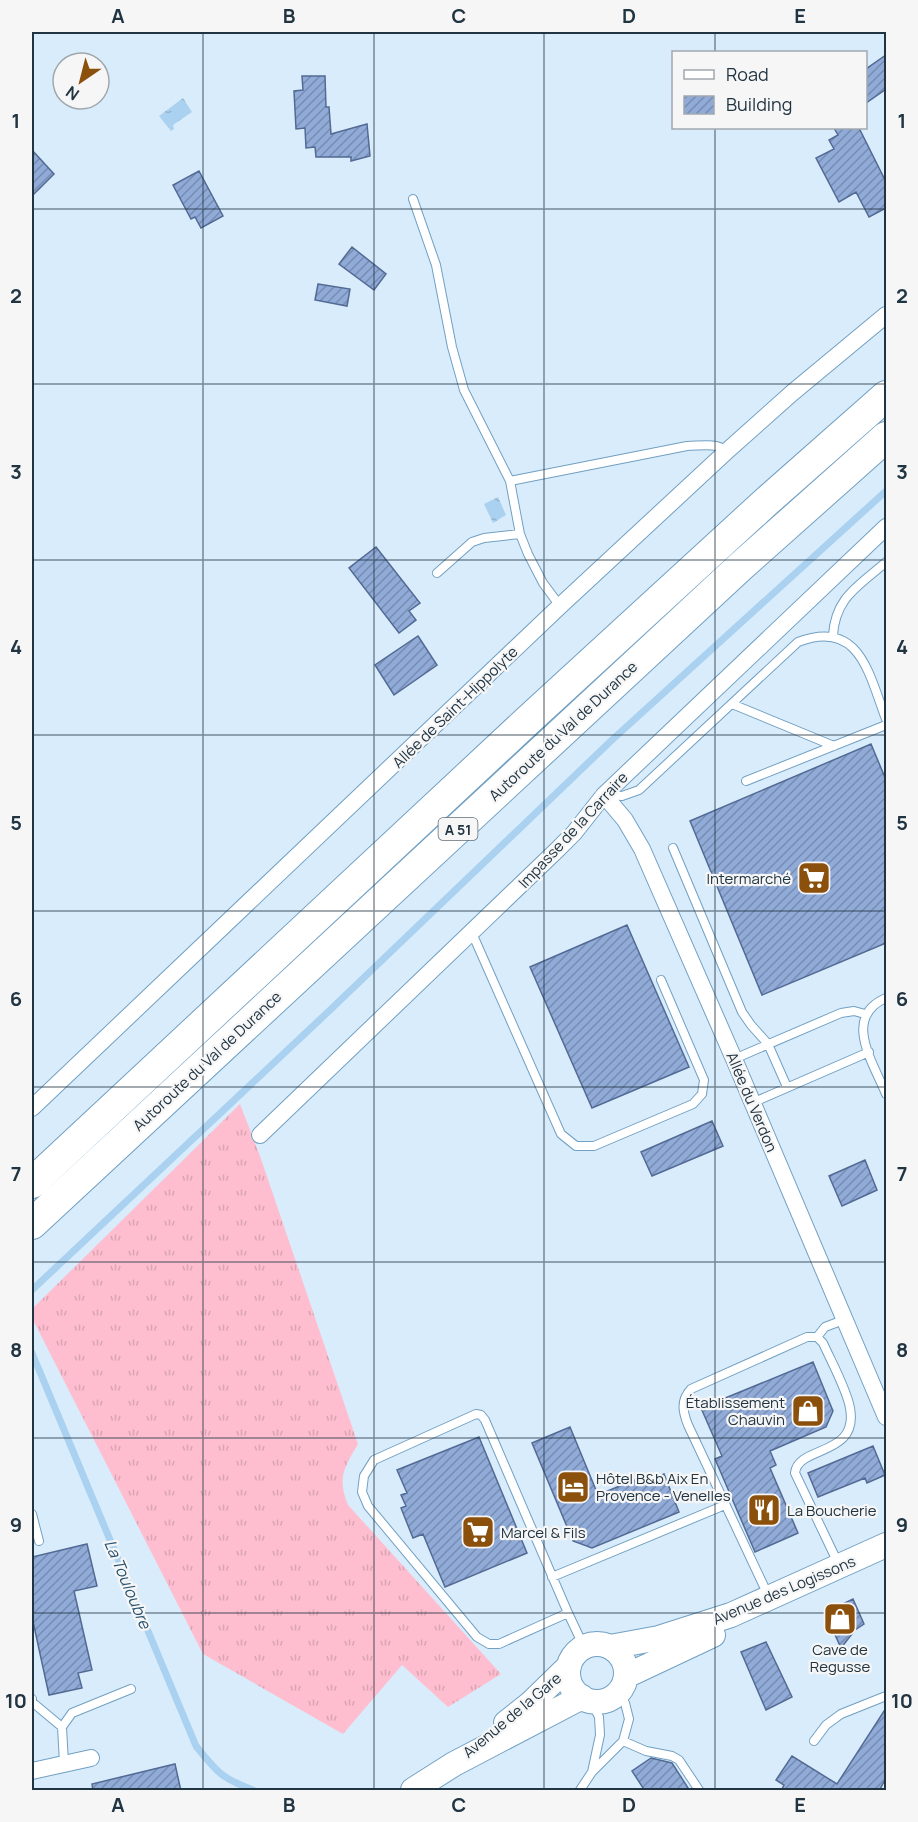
<svg xmlns="http://www.w3.org/2000/svg" width="918" height="1822" font-family="Manrope,sans-serif">
	<style>
		.grass { fill: url(#grass-tufts) }
		.water { fill: url(#water-ripples) }
		.lines { fill: none; stroke-linecap: round; stroke-linejoin: round }
		.stream { stroke: #aad1ef; stroke-width: 7 }
		.building { fill: url(#building-hatch); stroke: #526a94; stroke-width: 1.5 }
		.lane-casing { stroke: #71a0c3; stroke-width: 10 }
		.street-casing { stroke: #71a0c3; stroke-width: 18 }
		.secondary-casing { stroke: #71a0c3; stroke-width: 26 }
		.highway-casing { stroke: #71a0c3; stroke-width: 32 }
		.lane { stroke: #fff; stroke-width: 8 }
		.street { stroke: #fff; stroke-width: 16 }
		.secondary { stroke: #fff; stroke-width: 24 }
		.highway { stroke: #fff; stroke-width: 30 }
		.grid { fill: none; stroke: #203442; stroke-width: 1.5; stroke-opacity: 0.55 }
		.labels { text-anchor: middle; dominant-baseline: central; stroke-width: 4.5; stroke-linejoin: round; paint-order: stroke }
		.shield { fill: #f6f6f6; stroke: #606e78; stroke-width: 1.5 }
		.shield-label { font-size: 14px; font-weight: bold; fill: #203442 }
		.street-label { font-size: 15px; fill: #203442; stroke: #f6f6f6 }
		.poi-label { font-size: 15px; fill: #203442; stroke: #f6f6f6; text-anchor: start }
		.water-label { font-size: 16px; font-style: italic; fill: #255170; stroke: #f6f6f6 }
		.neatline { fill: none; stroke: #203442; stroke-width: 2 }
		.grid-label { font-size: 20px; text-anchor: middle; font-weight: bold; fill: #203442 }
	</style>
	<defs>
		<pattern id="grass-tufts" width="24" height="20" patternUnits="userSpaceOnUse" patternTransform="scale(1.5)"><rect width="24" height="20" fill="#febecf"/><path d="M3 7l-1-3M5 7V3M7 7l1-3M15 17l-1-3M17 17v-4M19 17l1-3" fill="none" stroke="#d9a4b3"/></pattern>
		<pattern id="water-ripples" width="26" height="14" patternUnits="userSpaceOnUse" patternTransform="scale(1.5)"><rect width="26" height="14" fill="#aad1ef"/><path d="M2 4q2-2 4 0t4 0M15 11q2-2 4 0t4 0" fill="none" stroke="#92b4ce"/></pattern>
		<pattern id="building-hatch" width="6" height="6" patternUnits="userSpaceOnUse" patternTransform="scale(1.5)"><rect width="6" height="6" fill="#91abd8"/><path d="M-1 1l2-2M0 6l6-6M5 7l2-2" fill="none" stroke="#768cb1"/></pattern>
	</defs>
	<rect width="100%" height="100%" fill="#d9ecfb"/>
	<path class="grass" d="M240,1104L260,1156L358,1444C344,1468 337,1478 348,1505L501,1674L448,1707L402,1665L343,1734L203,1654L32,1318V1309Z"/>
	<path class="water" d="M183,98L192,112L173,125L174,129L171,131L159,116Z
		M498,497L506,515L493,523L484,504Z"/>
	<g class="lines">
		<path class="stream" d="M32,1290L329,1011L613,739L886,491
			M32,1353L196,1746C217,1772 221,1778 253,1790"/>
	</g>
	<path class="building" d="M886,55V89L866,103V69Z
		M302,76H325L326,107H329L331,134L367,124L370,156L351,161V157H316L315,147L306,148L305,128L296,129L294,91L303,90Z
		M834,128H859L886,182V208L869,217L856,192L839,202L816,158L834,149L829,140L838,135Z
		M32,150L54,174L32,196Z
		M199,171L223,216L201,228L195,217L191,219L173,185Z
		M352,247L386,274L374,290L339,264Z
		M318,284L350,289L347,306L315,300Z
		M376,547L420,603L409,611L416,620L399,633L349,568Z
		M418,636L437,665L394,695L375,665Z
		M871,744L886,780V943L762,995L690,821Z
		M627,925L689,1067L592,1108L530,967Z
		M712,1121L723,1146L652,1176L641,1152Z
		M865,1160L877,1190L842,1206L829,1176Z
		M813,1362L833,1411L826,1427L770,1451L776,1465L770,1468L798,1533L755,1552L715,1459L722,1456L701,1408Z
		M570,1427L598,1495L634,1480L636,1485L664,1474L679,1512L592,1548L573,1541L532,1443Z
		M479,1437L527,1553L445,1587L423,1534L413,1538L401,1508L406,1506L401,1495L407,1493L397,1470Z
		M873,1446L885,1475L867,1483L865,1478L818,1497L808,1473Z
		M87,1544L97,1586L74,1591L92,1670L78,1673L82,1688L49,1695L32,1617V1557Z
		M853,1599L864,1624L855,1630L841,1648L827,1617L831,1615L828,1611Z
		M766,1642L792,1697L766,1710L741,1652Z
		M886,1708V1778L879,1791H781L784,1785L776,1780L792,1756L837,1784Z
		M651,1758L672,1763L690,1791H645L632,1771Z
		M175,1764L181,1791H93L92,1784Z"/>
	<g class="lines">
		<g class="lane-casing">
			<path id="lane" d="M413,199L436,265L452,347L464,390L510,481L520,534L528,554L543,583L560,606
				M510,481L687,446C700,446 716,442 727,451
				M437,573L472,542L484,538L520,534
				M833,636C835,597 859,586 886,562
				M732,704L834,746
				M746,781L886,725
				M604,795L622,796L639,790L798,642C860,618 869,675 886,719
				M673,848L742,1012L751,1025L768,1044L787,1087
				M472,933L561,1134L576,1146H594L693,1104L702,1094L704,1080L661,980
				M886,998C842,1017 873,1062 886,1094
				M734,1059L841,1013L854,1011L865,1014
				M752,1103L869,1052
				M817,1337L825,1327L846,1319
				M32,1514L39,1541
				M552,1577L725,1505
				M768,1595L688,1425C683,1412 680,1401 691,1389L807,1337H817L823,1343C831,1361 847,1390 850,1408C859,1457 798,1445 795,1473L838,1563
				M568,1613L499,1644H489L477,1637L368,1506L362,1492L364,1476L374,1460L476,1414L481,1415L485,1420L568,1613L584,1647
				M32,1699V1702L62,1727
				M591,1701L599,1717L600,1735L592,1772
				M623,1741L646,1751L672,1756L679,1760L699,1790
				M814,1741L826,1725L841,1714L886,1696
				M64,1763L62,1727L72,1713L131,1689
				M580,1790L592,1772L623,1741L629,1719L625,1703L617,1693"/>
		</g>
		<g class="street-casing">
			<path id="street" d="M604,795L625,820L642,849L734,1059L886,1417
				M32,1108L560,606L727,451L792,393L886,315
				M260,1135L558,849L574,833L604,795L886,527
				M32,1771L91,1758"/>
		</g>
		<g class="secondary-casing">
			<path id="secondary" d="M568 1673a29 29 0 1 1 58 0a29 29 0 1 1-58 0Z
				M610,1647L659,1638L731,1615L886,1545
				M626,1676L713,1635
				M506,1723L530,1704L569,1666
				M413,1790L454,1764L582,1697"/>
		</g>
		<g class="highway-casing">
			<path id="highway" d="M32,1183L525,723L767,501L886,396
				M32,1224L740,567L886,437"/>
		</g>
		<use href="#lane" class="lane"/>
		<use href="#street" class="street"/>
		<use href="#secondary" class="secondary"/>
		<use href="#highway" class="highway"/>
	</g>
	<path class="grid" d="M203,32V1790M374,32V1790M544,32V1790M715,32V52M715,128V1790M32,209H886M32,384H886M32,560H886M32,735H886M32,911H886M32,1087H886M32,1262H886M32,1438H886M32,1613H886"/>
	<defs>
		<g id="supermarket-square" transform="scale(1.725)"><rect x="-9" y="-9" width="18" height="18" rx="4" fill="#8c500d" stroke="#f6f6f6"/><path d="M-6-5.5h2.5l.6 2H6L4.5 2H-2.5L-4.4-4H-6ZM-1.5 3.2a1.3 1.3 0 1 0 .1 0ZM3 3.2a1.3 1.3 0 1 0 .1 0Z" fill="#fff"/></g>
		<g id="shop-square" transform="scale(1.725)"><rect x="-9" y="-9" width="18" height="18" rx="4" fill="#8c500d" stroke="#f6f6f6"/><path d="M-5-2.5h2.3a2.7 3.5 0 0 1 5.4 0H5L5.5 6h-11ZM-1.5-2.5h3a1.5 2.3 0 0 0-3 0Z" fill="#fff"/></g>
		<g id="hotel-square" transform="scale(1.725)"><rect x="-9" y="-9" width="18" height="18" rx="4" fill="#8c500d" stroke="#f6f6f6"/><path d="M-6-4.5h1.5V1H6V5H4.5V3h-9V5H-6ZM-4 0a1.8 1.8 0 1 1 3.6 0ZM.5 0V-2.5h3Q6-2.5 6 0Z" fill="#fff"/></g>
		<g id="restaurant-square" transform="scale(1.725)"><rect x="-9" y="-9" width="18" height="18" rx="4" fill="#8c500d" stroke="#f6f6f6"/><path d="M-5-6h1v4h1v-4h1v4h1v-4h1v5L-1.5 .5V6h-2V.5L-5-1ZM5-6V6H3V1.5H1.5Q1.5-4 5-6Z" fill="#fff"/></g>
	</defs>
	<g fill-rule="evenodd">
		<use href="#supermarket-square" x="814" y="878"/>
		<use href="#shop-square" x="808" y="1411"/>
		<use href="#hotel-square" x="573" y="1487"/>
		<use href="#restaurant-square" x="764" y="1510"/>
		<use href="#supermarket-square" x="478" y="1532"/>
		<use href="#shop-square" x="840" y="1619"/>
	</g>
	<g class="labels">
		<rect class="shield" x="438.5" y="818" width="39" height="22" rx="4.5"/>
		<g class="shield-label">
			<text x="458" y="829">A 51</text>
		</g>
		<g class="street-label">
			<text transform="translate(455 707) rotate(-44)">Allée de Saint-Hippolyte</text>
			<text transform="translate(563 731) rotate(-43)">Autoroute du Val de Durance</text>
			<text transform="translate(573 830) rotate(-47)">Impasse de la Carraire</text>
			<text transform="translate(207 1061) rotate(-43)">Autoroute du Val de Durance</text>
			<text transform="translate(752 1102) rotate(67)">Allée du Verdon</text>
			<text transform="translate(784 1590) rotate(-23)">Avenue des Logissons</text>
			<text transform="translate(512 1715) rotate(-40)">Avenue de la Gare</text>
		</g>
		<g class="poi-label">
			<text x="791" y="878" text-anchor="end">Intermarché</text>
			<text x="785" y="1402" text-anchor="end">Établissement<tspan x="785" dy="17">Chauvin</tspan></text>
			<text x="596" y="1478">Hôtel B&amp;b Aix En<tspan x="596" dy="17">Provence - Venelles</tspan></text>
			<text x="787" y="1510">La Boucherie</text>
			<text x="501" y="1532">Marcel &amp; Fils</text>
			<text x="840" y="1649" text-anchor="middle">Cave de<tspan x="840" dy="17">Regusse</tspan></text>
		</g>
		<g class="water-label">
			<text transform="translate(128 1584) rotate(67)">La Touloubre</text>
		</g>
	</g>
	<rect width="918" height="1822" fill="none" stroke="#f6f6f6" stroke-width="66"/>
	<rect x="672" y="51" width="195" height="78" fill="#f6f6f6" stroke="#a0a8ae" stroke-width="1.5"/>
	<rect x="684" y="70" width="30" height="9" fill="#ffffff" stroke="#a0a8ae" stroke-width="1.5"/>
	<text x="726" y="81" font-size="18" fill="#203442">Road</text>
	<rect x="684" y="96" width="30" height="18" fill="url(#building-hatch)" stroke="#a0a8ae" stroke-width="1.5"/>
	<text x="726" y="111" font-size="18" fill="#203442">Building</text>
	<g transform="translate(81 81) rotate(215)"><circle r="28" fill="#f6f6f6" stroke="#a0a8ae" stroke-width="1.5"/>
	<path d="M0-4.5L10 22L0 15L-10 22Z" fill="#8c500d"/>
	<text y="-9" font-size="16" font-weight="bold" text-anchor="middle" fill="#203442">N</text>
	</g>
	<rect x="33" y="33" width="852" height="1756" class="neatline"/>
	<g class="grid-label">
		<text x="118" y="23">A</text>
		<text x="289" y="23">B</text>
		<text x="459" y="23">C</text>
		<text x="629" y="23">D</text>
		<text x="800" y="23">E</text>
		<text x="16" y="128">1</text>
		<text x="902" y="128">1</text>
		<text x="16" y="303">2</text>
		<text x="902" y="303">2</text>
		<text x="16" y="479">3</text>
		<text x="902" y="479">3</text>
		<text x="16" y="654">4</text>
		<text x="902" y="654">4</text>
		<text x="16" y="830">5</text>
		<text x="902" y="830">5</text>
		<text x="16" y="1006">6</text>
		<text x="902" y="1006">6</text>
		<text x="16" y="1181">7</text>
		<text x="902" y="1181">7</text>
		<text x="16" y="1357">8</text>
		<text x="902" y="1357">8</text>
		<text x="16" y="1532">9</text>
		<text x="902" y="1532">9</text>
		<text x="16" y="1708">10</text>
		<text x="902" y="1708">10</text>
		<text x="118" y="1812">A</text>
		<text x="289" y="1812">B</text>
		<text x="459" y="1812">C</text>
		<text x="629" y="1812">D</text>
		<text x="800" y="1812">E</text>
	</g>
</svg>
